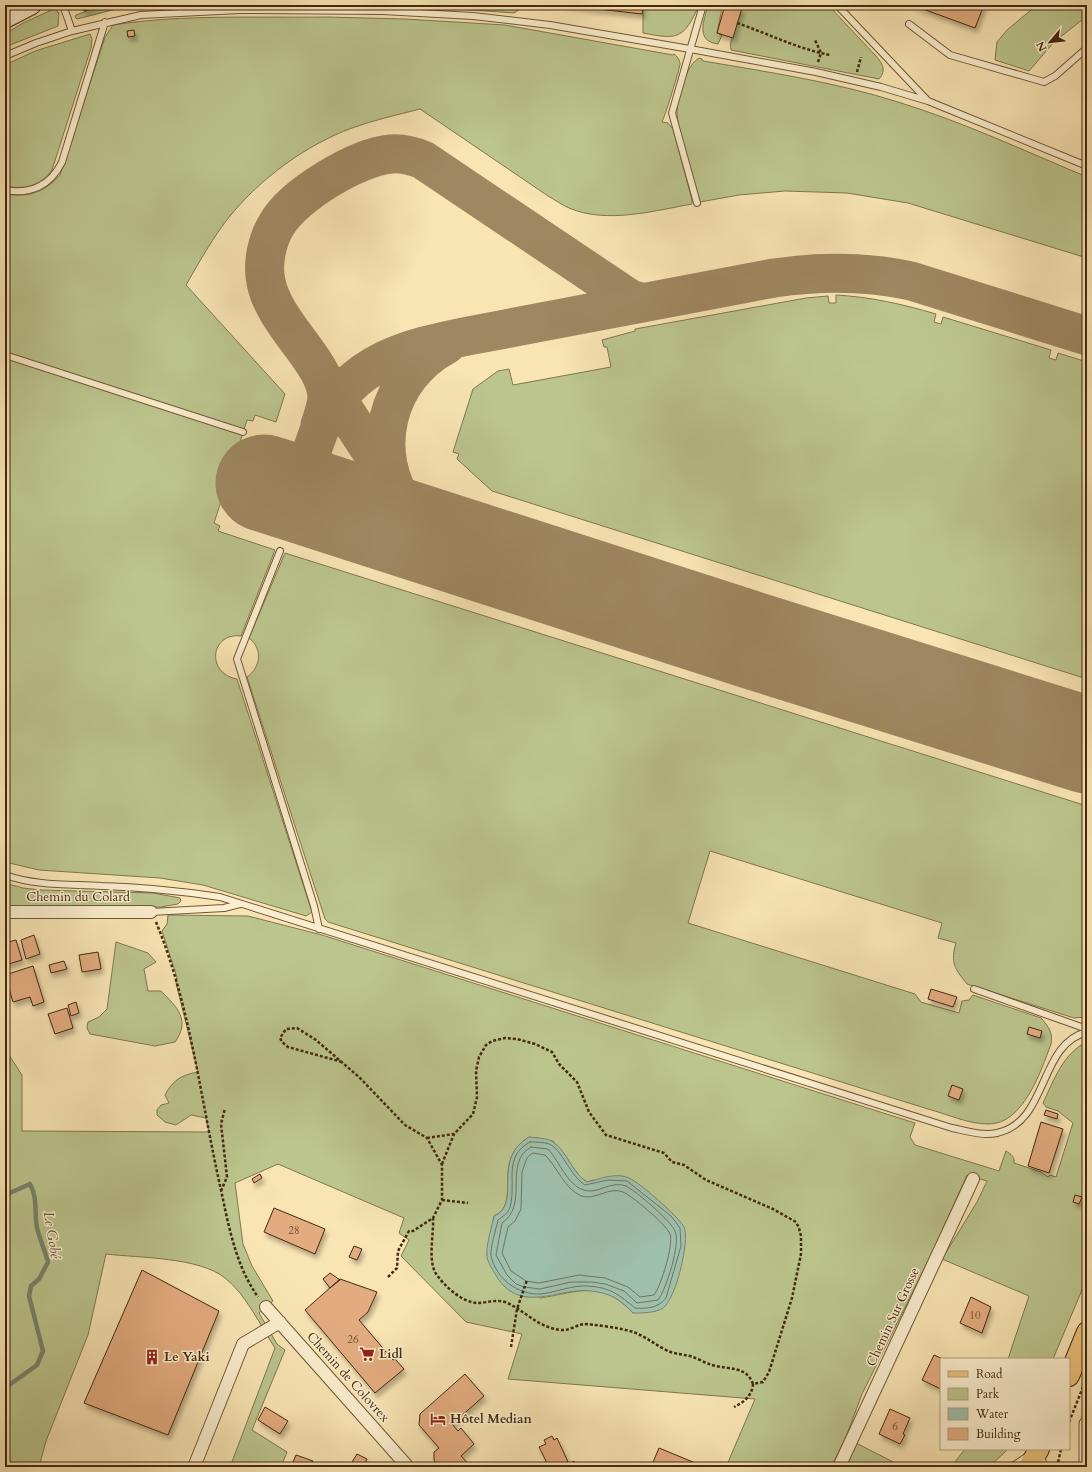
<svg xmlns="http://www.w3.org/2000/svg" width="1092" height="1472" font-family="Cardo,serif">
	<style>
		.green { fill: #bcc58e; stroke: #80774e; fill-rule: evenodd }
		.water { fill: #9ebfac; stroke: #7a836d }
		.lines { fill: none; stroke-linecap: round; stroke-linejoin: round }
		.shore { stroke: #70745d; stroke-width: 1 }
		.stream { stroke: #7a836d; stroke-width: 4.5 }
		.taxiway { stroke: #9e8761; stroke-width: 39 }
		.runway { stroke: #9e8761; stroke-width: 97 }
		.building { fill: #e3ac80; stroke: #43290e; filter: url(#shadow) }
		.service-casing { stroke: #705838; stroke-width: 8 }
		.minor-casing { stroke: #705838; stroke-width: 14 }
		.tertiary-casing { stroke: #705838; stroke-width: 17 }
		.secondary-casing { stroke: #43290e; stroke-width: 20 }
		.primary-casing { stroke: #43290e; stroke-width: 22 }
		.path { stroke: #43290e; stroke-width: 2.5; stroke-dasharray: 3 2; stroke-linecap: butt }
		.service { stroke: #fbeece; stroke-width: 6 }
		.minor { stroke: #fbeece; stroke-width: 12 }
		.tertiary { stroke: #fbeece; stroke-width: 15 }
		.secondary { stroke: #fbeece; stroke-width: 18 }
		.primary { stroke: #ecc27a; stroke-width: 20 }
		.labels { text-anchor: middle; dominant-baseline: central; stroke-width: 3; stroke-linejoin: round; paint-order: stroke }
		.number-label { font-size: 11px; fill: #6b4a2a }
		.street-label { font-size: 13px; fill: #43290e; stroke: #fbeece }
		.poi-label { font-size: 13px; font-weight: bold; fill: #43290e; stroke: #fbeece; text-anchor: start }
		.water-label { font-size: 14px; font-style: italic; fill: #5a4e36; stroke: #fbeece }
	</style>
	<defs>
		<filter id="shadow"><feDropShadow dx="2.5" dy="4.5" stdDeviation="2" flood-color="#0004"/></filter>
	</defs>
	<rect width="100%" height="100%" fill="#f9e5b4"/>
	<filter id="stains"><feTurbulence type="fractalNoise" baseFrequency=".005" numOctaves="4"/><feColorMatrix values="0 0 0 0 .2 0 0 0 0 .09 0 0 0 0 .02 0 0 0 .5 -.17"/></filter>
	<radialGradient id="worn" r=".72"><stop offset=".6" stop-color="#630" stop-opacity="0"/><stop offset="1" stop-color="#630" stop-opacity=".3"/></radialGradient>
	<path class="green" d="M102,5H147L120,8L77,19L75,17L76,15Z
		M401,5H526L514,13Z
		M643,5H699C684,39 678,40 643,33Z
		M708,5L722,8L717,33L722,35L718,44C695,41 704,21 708,5Z
		M743,5H828L876,56C882,63 887,70 879,79L731,50C728,42 740,16 743,5Z
		M1037,5H1087V16L1054,42L1029,71L995,60L997,42L1007,30Z
		M56,8L58,13L59,12L58,26L5,47V34L23,23Z
		M327,17L405,19L505,25L673,55L674,54C677,56 680,60 680,64C680,68 664,119 662,122L668,123L673,129L692,200V204C653,211 607,224 569,208C562,205 555,200 548,196L420,109C397,115 374,120 352,128C306,145 261,178 230,216C213,237 200,261 186,285L285,394L276,422L255,415L253,421L247,420L214,523L220,526L218,531L275,550L241,636C211,632 205,673 237,679L312,912L306,916L203,885L160,878L39,870L5,862V194C28,198 45,192 60,175L105,37L113,25C183,14 257,18 327,17Z
		M90,34L92,39L91,48L52,170C40,186 24,190 5,186V65L35,51Z
		M699,58L702,59L703,61C768,72 835,82 898,102C963,122 1025,151 1087,177V258L908,203L847,193L785,191L739,195L700,202C692,175 679,142 677,114C677,103 680,93 683,84C686,74 690,64 699,58Z
		M836,295C871,297 902,304 936,314L934,322L941,324L943,317L1051,350L1049,358L1056,360L1058,353L1087,362V679L492,491L457,459L459,454L453,452L473,389L498,371L509,369L513,385L611,367L607,347H604L602,340L635,331V329L806,298L828,296L829,303H836Z
		M285,553L1087,806V1017L1074,1018L967,984C955,969 950,963 956,943L938,938L942,923L710,851L688,923L915,994L921,1002L959,1013L962,1001L969,1000L973,995L1041,1018C1049,1027 1053,1033 1051,1044C1041,1071 1023,1125 988,1124C968,1124 947,1114 928,1109L328,922L325,919L247,677C261,667 263,649 249,638Z
		M5,883L23,888L41,890L153,893L180,898L181,901L178,904L161,907H5Z
		M168,915L248,916L322,935L915,1123L910,1137L915,1145L999,1171L1006,1151C1011,1154 1015,1157 1014,1163L1041,1172L1048,1177L1050,1175L1056,1177L1073,1123L1058,1111L1046,1107L1043,1103C1054,1080 1063,1053 1087,1042V1278L1053,1359H1008L1029,1296L942,1259L977,1202L987,1181L967,1175L933,1251L862,1394L846,1437L831,1467H726L755,1399L508,1379L522,1334L466,1322L401,1256L409,1240L399,1233L404,1218L278,1164L235,1183L243,1244L252,1266L273,1301L259,1313L277,1344L285,1350L252,1430L287,1452L281,1467H230L275,1348C261,1327 246,1294 225,1278C199,1257 140,1258 106,1254L88,1335L46,1441L39,1467H5V1049L22,1075V1131L209,1132L206,1118L191,1115L176,1125L165,1122L157,1115V1110L161,1105L169,1103L165,1095C173,1080 181,1075 198,1072L176,983L177,977L162,931L167,924ZM529,1137L553,1141L581,1178L587,1182L594,1180L685,1246L669,1300L633,1313C601,1279 580,1292 540,1298L487,1255L494,1216C523,1203 490,1160 529,1137Z
		M116,942L148,953L156,962L144,969L148,991H161C177,1007 191,1020 175,1042L155,1046L90,1034L87,1028L88,1022L99,1017L107,1009Z
		M856,1443L903,1467H846Z
		M965,1449H1008L989,1467H951Z"/>
	<path class="water" d="M529,1137C536,1138 548,1138 553,1142C568,1152 571,1172 587,1182C600,1179 616,1172 629,1178C639,1182 679,1217 684,1227C690,1240 676,1299 663,1308C656,1313 642,1313 633,1313C620,1299 610,1293 591,1291C559,1287 521,1315 497,1277C494,1271 487,1263 487,1255C486,1245 492,1226 494,1216C523,1204 490,1160 529,1137Z"/>
	<g class="lines">
		<path class="shore" d="M530,1142C536,1142 543,1142 549,1144C562,1149 570,1176 585,1185L608,1180L627,1181L671,1216L680,1228L681,1246L666,1298C658,1308 647,1309 635,1308C619,1295 612,1288 589,1286C572,1285 557,1292 541,1294C518,1295 496,1279 491,1256C490,1248 496,1229 498,1220C503,1216 508,1214 510,1207C517,1183 502,1157 530,1142Z
			M531,1147L548,1149C560,1162 567,1185 584,1190C597,1195 611,1180 626,1186C636,1191 671,1221 675,1231C681,1243 666,1290 658,1300L637,1303L624,1291L605,1284L592,1282H571L540,1289L524,1287L516,1284L507,1275L496,1255L502,1223C530,1204 502,1163 531,1147Z
			M533,1153L545,1155C558,1168 564,1188 581,1196C595,1201 609,1186 623,1192C631,1195 667,1225 670,1234C674,1244 661,1286 654,1295L640,1297L628,1287L605,1278L579,1275L539,1283L526,1281L511,1271L502,1253L508,1227L515,1221L521,1209L522,1172L527,1158Z"/>
		<path class="stream" d="M5,1195L30,1184C38,1198 34,1213 37,1228C40,1240 45,1251 48,1262L39,1279L31,1286L29,1296L43,1351L37,1365L5,1388
			M5,1442L6,1467"/>
		<path class="taxiway" d="M446,345C386,377 367,453 407,508C420,524 438,534 456,544
			M324,379L388,477
			M320,425C323,416 327,406 327,396C326,362 274,324 266,282C262,263 267,240 277,224C294,195 357,157 391,154C402,153 413,156 423,160L630,299L643,303
			M300,494C307,470 312,444 323,422C352,361 409,348 468,336L774,278C821,271 865,271 911,281L1087,336"/>
		<path class="runway" d="M264,483L764,644L1087,745"/>
	</g>
	<path class="building" d="M83,5H102L84,11Z
		M563,5H643L642,14Z
		M725,5L742,8L733,38L717,33Z
		M912,5H984L975,28Z
		M134,30L135,36L128,37L127,31Z
		M34,935L40,954L26,959L21,940Z
		M16,940L22,960L5,965V943Z
		M98,952L101,969L82,972L79,955Z
		M64,961L67,969L51,973L49,965Z
		M33,966L44,1002L33,1006L30,997L13,1002L5,975Z
		M931,989L957,997L953,1007L928,999Z
		M76,1002L79,1013L71,1016L68,1005Z
		M67,1008L73,1028L55,1034L48,1014Z
		M1029,1027L1042,1031L1040,1038L1027,1034Z
		M952,1085L963,1089L959,1100L948,1096Z
		M1046,1110L1058,1114L1057,1119L1044,1115Z
		M1041,1122L1063,1129L1049,1173L1028,1166Z
		M260,1174L262,1178L254,1183L252,1179Z
		M1075,1195L1082,1197L1079,1204L1073,1202Z
		M274,1208L325,1229L315,1254L264,1232Z
		M354,1246L362,1249L357,1260L349,1257Z
		M142,1270L219,1311L168,1435L84,1403Z
		M330,1273L340,1280L330,1288L323,1279Z
		M340,1279L377,1292L368,1312L359,1320L393,1360L395,1359L404,1369L375,1393L305,1310Z
		M971,1297L991,1307L982,1333L960,1323Z
		M934,1355L943,1359H941V1389L922,1380Z
		M465,1374L484,1396L452,1424L458,1431L461,1428L474,1444L461,1456L471,1467L438,1466L434,1460V1452L439,1448L419,1425L420,1414Z
		M265,1407L288,1421L280,1434L258,1420Z
		M890,1409L910,1418L903,1434L905,1435L900,1444L879,1434Z
		M552,1436L554,1440L557,1438L569,1464L574,1461L576,1467H549L539,1447L546,1444L544,1440Z
		M659,1448L705,1467H651Z
		M357,1454L367,1459L365,1463L370,1465L369,1467H349Z
		M296,1455L313,1461L311,1467H291Z"/>
	<g class="lines">
		<g class="service-casing">
			<path id="service" d="M63,5L72,31
				M837,5L928,101
				M909,24L950,55L1044,82L1055,76L1087,48
				M5,56L36,43L72,31L141,15L239,10L383,11L473,16L550,25L690,49L816,72L881,87L928,101L1087,166
				M5,190C31,195 51,185 62,162L105,22
				M697,203L672,113L703,5
				M5,355L243,432
				M280,551L237,659L314,906L319,929
				M5,875C36,886 69,884 102,886C141,887 180,891 220,897L952,1128C967,1131 982,1136 997,1133C1049,1122 1038,1044 1087,1032
				M151,912L224,908L240,904
				M974,989L1087,1029
				M1041,1455L1044,1467
				M1011,1467L1028,1456"/>
		</g>
		<g class="minor-casing">
			<path id="minor" d="M5,912H151
				M266,1307L408,1467
				M194,1467L243,1344L280,1322
				M839,1467L973,1179"/>
		</g>
		<g class="tertiary-casing">
			<path id="tertiary" d="M1087,1467V1424"/>
		</g>
		<g class="secondary-casing">
			<path id="secondary" d="M5,19L32,5"/>
		</g>
		<g class="primary-casing">
			<path id="primary" d="M1069,1376L1087,1332
				M1029,1467L1039,1449"/>
		</g>
		<path class="path" d="M737,23C766,33 792,46 821,53L815,40
			M818,62L821,53L830,55
			M857,72L861,57
			M156,922C190,1005 200,1094 219,1181C228,1221 234,1263 258,1297
			M342,1062L288,1047L282,1042L280,1038L286,1029L297,1028L316,1040L359,1077L405,1125L427,1138L442,1165V1200L433,1218
			M427,1138L454,1134L473,1114L477,1097L476,1071L479,1057L486,1045L492,1041L505,1038L517,1039L535,1044L552,1052L559,1064L577,1082L589,1112L606,1135L664,1153L672,1162L684,1165L706,1180L773,1209L796,1222L799,1228L801,1236V1254L792,1298L769,1372L763,1382L753,1384C752,1396 744,1402 734,1407
			M442,1164L454,1134
			M221,1191L227,1177L221,1124L225,1108
			M442,1200L468,1203
			M388,1277L397,1268L398,1251L409,1231H413L433,1218C434,1233 428,1258 435,1272C443,1285 462,1303 478,1303C486,1303 496,1299 505,1302C525,1310 536,1327 561,1330C569,1331 576,1325 584,1324C591,1324 619,1328 626,1330C641,1333 651,1342 664,1349C673,1354 680,1354 690,1356C697,1358 705,1363 712,1365C728,1370 746,1365 753,1384
			M511,1347L517,1309L527,1280
			M1069,1422L1083,1387
			M635,1467L642,1463
			M719,1467L721,1462
			M1057,1467L1061,1449"/>
		<use href="#service" class="service"/>
		<use href="#minor" class="minor"/>
		<use href="#tertiary" class="tertiary"/>
		<use href="#secondary" class="secondary"/>
		<use href="#primary" class="primary"/>
	</g>
	<defs>
		<g id="supermarket-bare" transform="scale(1.2)"><path d="M-6-5.5h2.5l.6 2H6L4.5 2H-2.5L-4.4-4H-6ZM-1.5 3.2a1.3 1.3 0 1 0 .1 0ZM3 3.2a1.3 1.3 0 1 0 .1 0Z" fill="#8f2418" stroke="#fbeece" stroke-width="2.5" paint-order="stroke"/></g>
		<g id="building-bare" transform="scale(1.2)"><path d="M-4-6H4V6H1V3H-1V6H-4ZM-2.5-4.3h1.7v1.8h-1.7ZM.8-4.3h1.7v1.8H.8ZM-2.5-1h1.7V.8h-1.7ZM.8-1h1.7V.8H.8Z" fill="#8f2418" stroke="#fbeece" stroke-width="2.5" paint-order="stroke"/></g>
		<g id="hotel-bare" transform="scale(1.2)"><path d="M-6-4.5h1.5V1H6V5H4.5V3h-9V5H-6ZM-4 0a1.8 1.8 0 1 1 3.6 0ZM.5 0V-2.5h3Q6-2.5 6 0Z" fill="#8f2418" stroke="#fbeece" stroke-width="2.5" paint-order="stroke"/></g>
	</defs>
	<g fill-rule="evenodd">
		<use href="#supermarket-bare" x="367" y="1354"/>
		<use href="#building-bare" x="152" y="1357"/>
		<use href="#hotel-bare" x="438" y="1419"/>
	</g>
	<g class="labels">
		<g class="number-label">
			<text x="294" y="1230">28</text>
			<text x="975" y="1315">10</text>
			<text x="353" y="1339">26</text>
			<text x="895" y="1426">6</text>
		</g>
		<g class="street-label">
			<text x="78" y="897">Chemin du Colard</text>
			<text transform="translate(893 1317) rotate(-65)">Chemin Sur Grosse</text>
			<text transform="translate(348 1377) rotate(48)">Chemin de Colovrex</text>
		</g>
		<g class="poi-label">
			<text x="379" y="1354">Lidl</text>
			<text x="164" y="1357">Le Yaki</text>
			<text x="450" y="1419">Hôtel Median</text>
		</g>
		<g class="water-label">
			<text transform="translate(52 1235) rotate(81)">Le Gobé</text>
		</g>
	</g>
	<rect width="1092" height="1472" fill="none" stroke="#f9e5b4" stroke-width="20"/>
	<rect x="6" y="6" width="1080" height="1460" fill="none" stroke="#43290e" stroke-width="2"/>
	<rect x="10" y="10" width="1072" height="1452" fill="none" stroke="#43290e"/>
	<rect x="940" y="1358" width="130" height="92" fill="#fbeece" stroke="#b19f81"/>
	<rect x="948" y="1371" width="20" height="6" fill="#ecc27a" stroke="#b19f81"/>
	<text x="976" y="1378" font-size="12" fill="#43290e">Road</text>
	<rect x="948" y="1388" width="20" height="12" fill="#bcc58e" stroke="#b19f81"/>
	<text x="976" y="1398" font-size="12" fill="#43290e">Park</text>
	<rect x="948" y="1408" width="20" height="12" fill="#9ebfac" stroke="#b19f81"/>
	<text x="976" y="1418" font-size="12" fill="#43290e">Water</text>
	<rect x="948" y="1428" width="20" height="12" fill="#e3ac80" stroke="#b19f81"/>
	<text x="976" y="1438" font-size="12" fill="#43290e">Building</text>
	<g transform="translate(1050 42) rotate(242)" stroke="#fbeece" stroke-width="3" paint-order="stroke">
	<path d="M0-3L7 15L0 10L-7 15Z" fill="#43290e"/>
	<text y="-6" font-size="11" font-weight="bold" text-anchor="middle" fill="#43290e">N</text>
	</g>
	<rect width="100%" height="100%" filter="url(#stains)"/>
	<rect width="100%" height="100%" fill="url(#worn)"/>
</svg>
